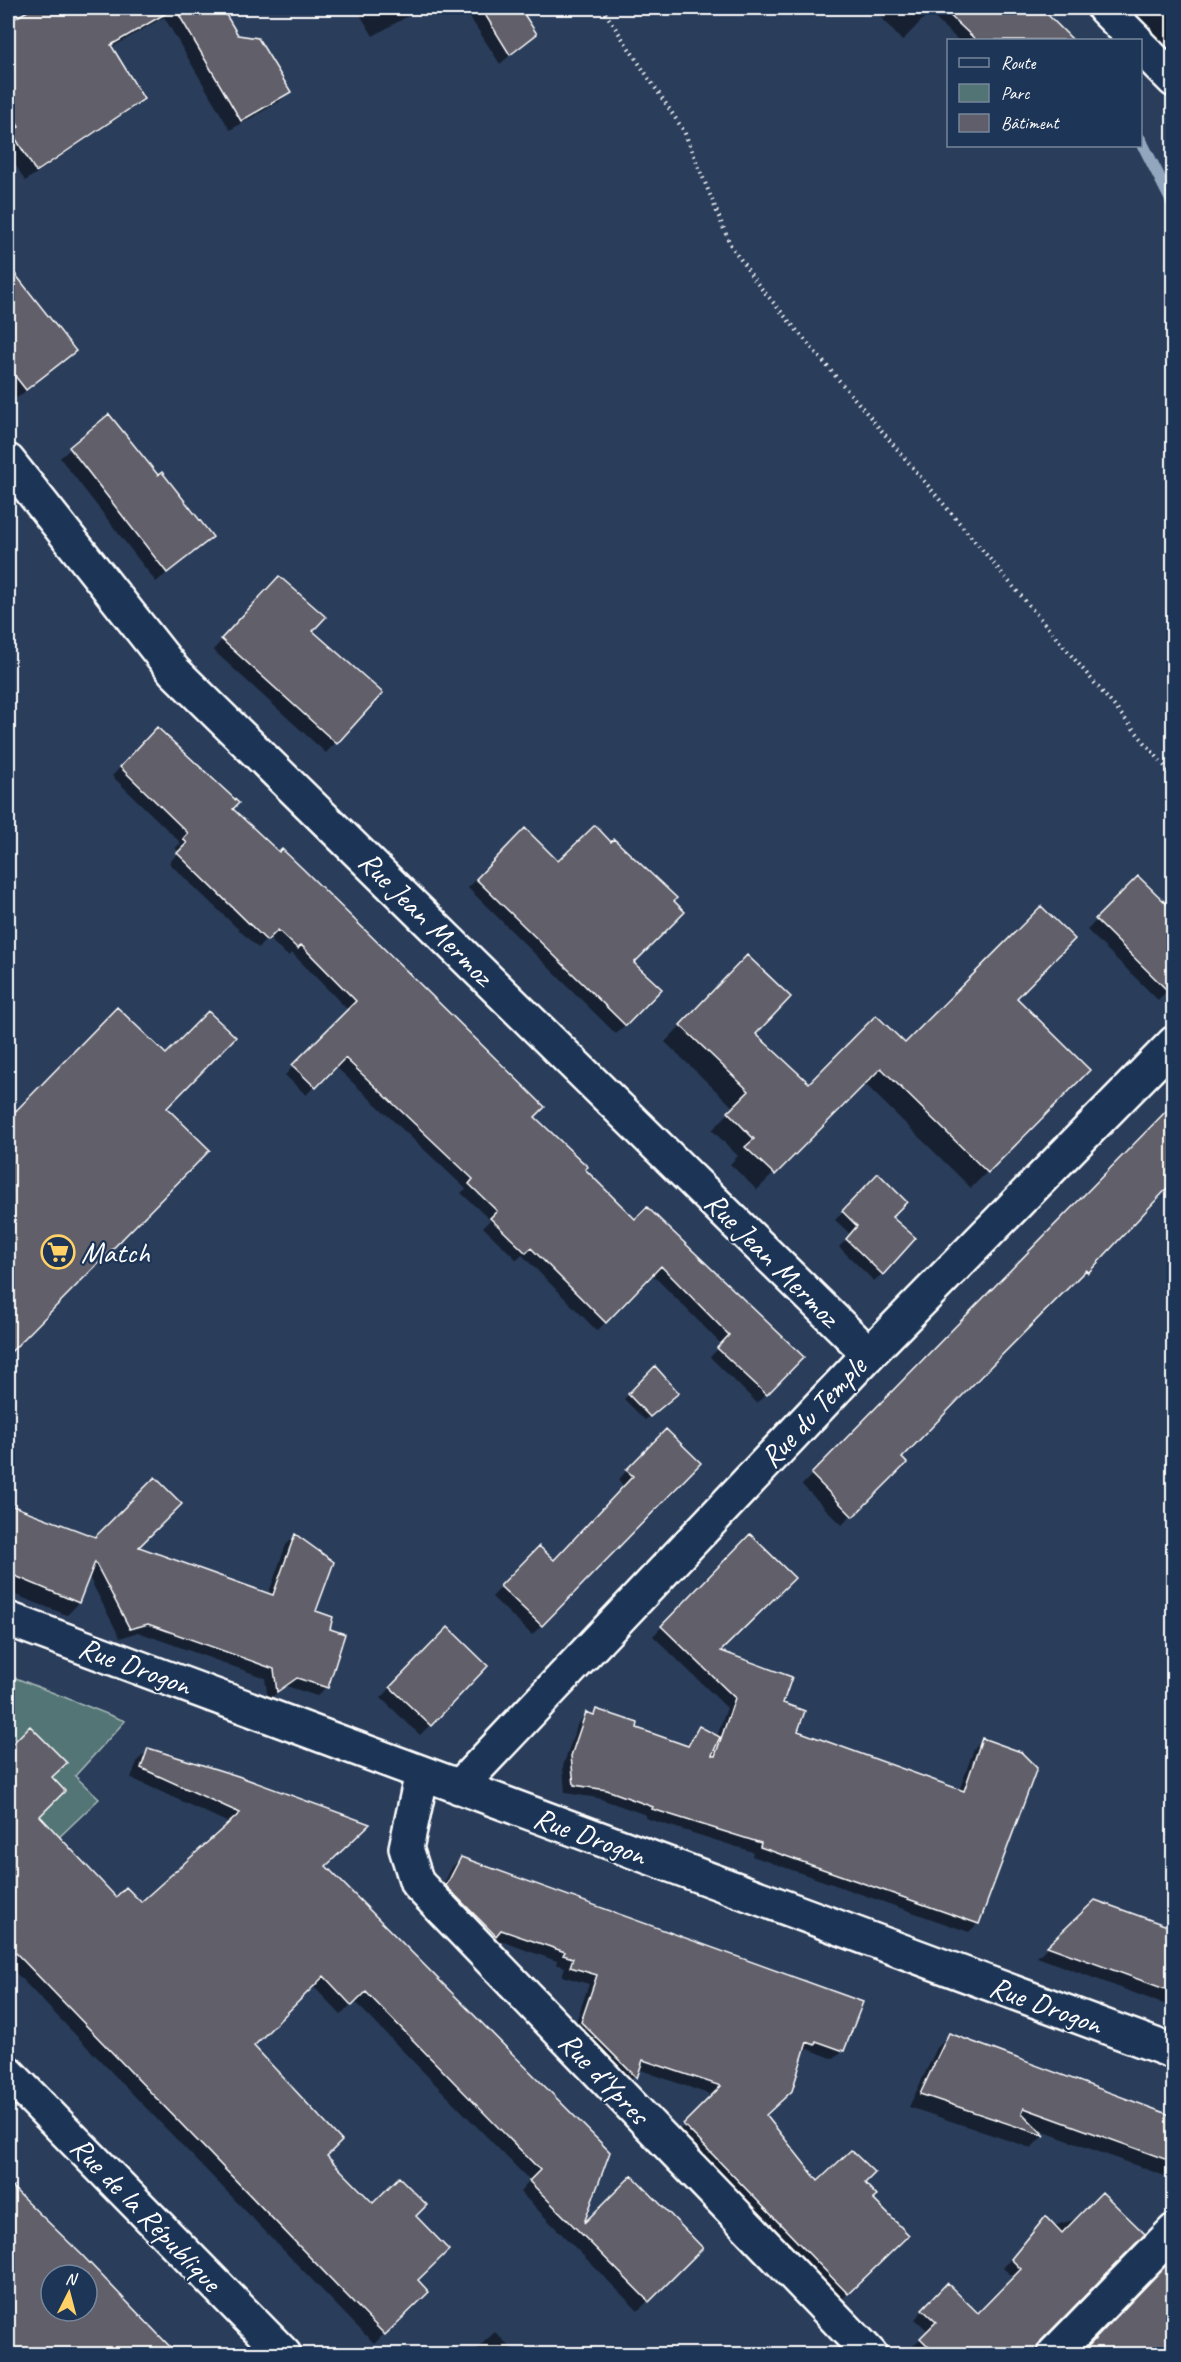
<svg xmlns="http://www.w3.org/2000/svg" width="1181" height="2362" font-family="Caveat,sans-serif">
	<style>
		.green { fill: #537474; stroke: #a9baba; stroke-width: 1.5 }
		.shadow { fill: #0007; fill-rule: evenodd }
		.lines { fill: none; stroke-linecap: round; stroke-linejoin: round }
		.stream { stroke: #92a7bd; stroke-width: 12 }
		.building { fill: #605e6b; stroke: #fff; stroke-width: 1.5; fill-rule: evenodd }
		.street-casing { stroke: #fff; stroke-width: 38 }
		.secondary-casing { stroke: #fff; stroke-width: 38 }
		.path { stroke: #fff; stroke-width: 4; stroke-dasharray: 1.5 4.5; stroke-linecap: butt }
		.street { stroke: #1d3557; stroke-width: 33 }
		.secondary { stroke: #1d3557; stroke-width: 33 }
		.labels { text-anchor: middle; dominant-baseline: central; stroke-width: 4.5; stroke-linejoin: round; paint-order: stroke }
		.street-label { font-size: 30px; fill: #fff; stroke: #1d3557 }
		.poi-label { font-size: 30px; fill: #fff; stroke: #1d3557; text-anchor: start }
	</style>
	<rect width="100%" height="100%" fill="#2a3d5b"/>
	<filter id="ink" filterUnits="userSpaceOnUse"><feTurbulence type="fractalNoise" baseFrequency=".0167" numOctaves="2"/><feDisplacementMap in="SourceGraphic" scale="12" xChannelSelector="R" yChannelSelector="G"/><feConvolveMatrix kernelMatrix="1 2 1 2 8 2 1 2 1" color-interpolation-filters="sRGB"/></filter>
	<g filter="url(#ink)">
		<path class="green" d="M8,1675L125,1721L75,1776L99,1799L8,1886Z"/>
		<path class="shadow" d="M36,8H234L198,30L289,92L279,102L230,130L164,17L111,48L142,99L131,109L25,181L8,152V24Z
			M356,8H422L373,36Z
			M464,8H519L535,34L500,64Z
			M873,8H1036L1067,40H958L929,13L902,41Z
			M1126,8H1174V57Z
			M1174,191V204L1167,197Z
			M8,268L74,351L17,398L8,387Z
			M108,416L157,477L211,537L156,582L60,458Z
			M270,588L311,631L380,694L326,753L213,650Z
			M157,729L231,809L635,1221L802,1357L757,1403L710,1357L722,1345L652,1274L597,1331L522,1255L517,1260L483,1227L490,1220L461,1193L466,1189L335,1066L306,1095L285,1075L348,1010L292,953L288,956L268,938L258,948L169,863L179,852L175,848L181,843L112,776Z
			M525,830L632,963L660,989L616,1034L468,888Z
			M1138,878L1174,912V984L1158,1000L1087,930Z
			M730,974L754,1034L809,1085L1015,998L1088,1070L971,1188L864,1083L757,1190L730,1164L738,1156L712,1130L734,1108L665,1042Z
			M117,1009L165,1108L208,1150L8,1352V1121Z
			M1174,1107V1182L900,1458L905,1463L842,1525L802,1485Z
			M878,1176L890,1217L882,1274L874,1281L839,1247L851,1235L835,1220Z
			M655,1369L672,1397L645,1420L624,1399Z
			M666,1431L699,1463L532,1635L492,1597L539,1548L554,1562L624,1486L618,1480Z
			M8,1506L95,1539L136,1548L268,1595L286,1545L295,1536L314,1612L328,1630L326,1687L317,1696L286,1686L268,1700L265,1678L138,1632L120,1638L88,1575L76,1606L67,1615L8,1592Z
			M750,1537L719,1652L796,1732L959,1791L974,1749L982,1740L978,1923L969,1932L752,1856L753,1852L645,1818L646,1815L598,1798L565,1793L563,1766L578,1723L587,1714L591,1716L597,1710L635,1729L685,1747L699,1728L717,1737L727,1708L653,1636Z
			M438,1639L430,1725L420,1735L381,1698Z
			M8,1734L50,1778L38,1816L116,1899L141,1904L231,1824L131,1778L138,1760L149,1750L324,1866L608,2152L581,2228L701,2248L638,2311L520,2192L530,2181L354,2001L341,2015L313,1986L251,2046L325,2156L373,2205L414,2216L416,2280L427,2292L374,2344L8,1965Z
			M461,1858L843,2050L834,2059L808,2049L802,2052L764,2115L818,2183H863L871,2199L907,2235L839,2302L675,2134L714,2096L638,2069L627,2086L573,2031L589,1984L562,1976L565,1967L556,1964L557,1961L492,1938L438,1895L452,1867Z
			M1096,1901L1171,1929L1174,1926L1172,2007L1037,1957Z
			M950,2035L1174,2118V2167L1165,2176L1036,2129L1043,2136L1031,2148L909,2107L937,2048Z
			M8,2185L176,2354H8V2306L17,2297L8,2288ZM51,2275H87V2311H51Z
			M1046,2218L1053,2226L1079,2218L1034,2354H920L912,2347L928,2331L915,2319L947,2285L978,2315L1014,2278L1003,2268Z
			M1171,2263L1174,2354H1082L1163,2271Z
			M495,2332L517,2354H472L485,2341Z"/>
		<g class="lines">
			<path class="stream" d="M1140,139L1174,206"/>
		</g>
		<path class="building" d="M33,8H222L238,35L258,38L291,92L241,121L175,8L111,45L144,99L36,172L11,131L19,127L8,109V22Z
			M481,8H520L537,34L510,55Z
			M942,8H1041L1073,40H976Z
			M8,265L76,351L26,390L8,367Z
			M109,414L158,475L162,472L213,537L167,573L69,447Z
			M279,576L326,617L313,631L383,693L337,744L221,639Z
			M157,727L239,803L233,809L279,852L282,849L302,868L545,1107L535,1117L588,1167L585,1169L635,1219L647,1207L804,1357L767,1395L717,1348L729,1335L661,1266L606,1323L531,1248L526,1253L490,1218L497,1211L469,1184L473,1179L345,1058L316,1088L292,1065L356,1001L301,945L298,949L278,930L267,941L177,853L187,843L183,839L188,833L120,767Z
			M595,825L611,842L614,839L677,898L674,901L685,912L634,963L662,989L626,1026L476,879L525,828L558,861Z
			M1138,876L1173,910V996L1095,919Z
			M1041,906L1075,939L1017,998L1090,1070L988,1173L881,1068L775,1175L745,1147L754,1139L728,1112L749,1091L680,1025L747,955L791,997L756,1034L809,1083L876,1015L905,1043Z
			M117,1007L166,1054L208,1011L236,1037L167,1108L210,1150L8,1355V1119Z
			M1173,1104V1182L1088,1273L1086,1270L991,1366L902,1458L907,1463L853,1517L811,1474Z
			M878,1173L907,1202L892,1217L916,1238L883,1275L846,1239L857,1226L842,1211Z
			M655,1366L679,1393L650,1417L628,1394Z
			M666,1429L701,1463L542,1626L500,1586L539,1546L554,1560L633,1476L626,1470Z
			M155,1477L182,1504L139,1547L273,1595L295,1534L334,1562L316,1611L333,1617L330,1629L345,1634L328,1688L297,1678L277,1692L274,1669L148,1624L130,1629L95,1562L79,1603L8,1573V1504L95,1537Z
			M750,1534L795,1578L721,1651L792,1677L783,1703L805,1711L798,1731L964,1791L982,1738L1021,1752L1037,1768L979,1924L760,1847L761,1843L652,1809L653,1807L607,1790L574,1785L571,1756L586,1712L594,1715L596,1709L638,1723L637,1728L688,1746L699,1726L720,1737L712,1755L715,1756L735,1698L661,1626Z
			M448,1627L488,1666L431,1726L390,1687Z
			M30,1726L67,1763L52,1777L65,1791L40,1816L116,1897L126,1887L141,1902L240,1813L141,1768L148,1748L238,1776L370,1824L326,1866L610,2152L584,2223L632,2175L703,2248L649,2302L529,2181L540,2170L366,1992L352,2006L324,1976L254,2046L342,2141L327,2156L373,2203L399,2177L427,2205L416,2216L449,2250L418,2280L429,2292L385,2335L16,1953H8V1748Z
			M461,1857L863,2002L844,2051L816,2041L815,2045L807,2042L792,2091L766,2115L818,2181L851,2150L875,2173L865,2183L877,2196L873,2199L909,2235L848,2294L683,2124L721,2086L643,2060L637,2078L581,2022L597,1975L570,1967L573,1958L563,1955L565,1952L501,1930L496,1936L446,1886Z
			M1095,1900L1173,1928V1992L1047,1946Z
			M949,2033L1173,2116V2162L1024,2108L1022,2113L1045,2136L920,2094Z
			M8,2183L81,2254L178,2355H8ZM51,2275H87V2311H51Z
			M1102,2192L1145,2234L1041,2341L1036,2355H937L920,2338L936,2322L922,2309L947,2283L978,2313L1021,2269L1011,2259L1046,2216L1062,2233Z
			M1171,2260L1173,2355H1080Z"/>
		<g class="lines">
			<g class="street-casing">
				<path id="street" d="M1104,8L1136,40
					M1140,46L1174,80
					M8,461L174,671L869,1354
					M8,1619L1174,2052
					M422,1773L406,1848L417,1883L870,2354
					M459,1787L869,1354L1174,1043
					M1054,2354L1174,2231"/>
			</g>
			<g class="secondary-casing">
				<path id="secondary" d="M8,2073L284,2354"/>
			</g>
			<path class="path" d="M602,8L684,131L730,244L756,282L1174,777"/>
			<use href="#street" class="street"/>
			<use href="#secondary" class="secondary"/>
		</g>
	</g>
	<defs>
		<g id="supermarket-ring" transform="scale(1.725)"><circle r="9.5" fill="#1d3557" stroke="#ffd166" stroke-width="1.5"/><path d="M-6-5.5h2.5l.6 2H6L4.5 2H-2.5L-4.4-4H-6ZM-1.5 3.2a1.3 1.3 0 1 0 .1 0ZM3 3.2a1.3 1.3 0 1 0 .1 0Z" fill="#ffd166"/></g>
	</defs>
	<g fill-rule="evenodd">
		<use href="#supermarket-ring" x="58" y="1252"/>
	</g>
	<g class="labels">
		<g class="street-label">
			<text transform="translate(426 918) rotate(45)">Rue Jean Mermoz</text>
			<text transform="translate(772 1259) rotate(45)">Rue Jean Mermoz</text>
			<text transform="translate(813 1412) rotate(-47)">Rue du Temple</text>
			<text transform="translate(135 1666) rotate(20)">Rue Drogon</text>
			<text transform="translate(590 1836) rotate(20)">Rue Drogon</text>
			<text transform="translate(1046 2005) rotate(20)">Rue Drogon</text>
			<text transform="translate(604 2078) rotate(46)">Rue d'Ypres</text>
			<text transform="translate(146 2214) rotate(46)">Rue de la République</text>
		</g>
		<g class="poi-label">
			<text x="81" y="1252">Match</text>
		</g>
	</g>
	<rect width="1181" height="2362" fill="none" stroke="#1d3557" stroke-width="30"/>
	<rect x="15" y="15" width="1151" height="2332" fill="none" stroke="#fff" stroke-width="2" filter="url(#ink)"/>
	<rect x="947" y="39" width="195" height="108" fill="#1d3557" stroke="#77869a" stroke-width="1.5"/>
	<rect x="959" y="58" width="30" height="9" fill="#1d3557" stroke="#77869a" stroke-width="1.5"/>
	<text x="1001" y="69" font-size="18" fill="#ffffff">Route</text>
	<rect x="959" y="84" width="30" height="18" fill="#537474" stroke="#77869a" stroke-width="1.5"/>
	<text x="1001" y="99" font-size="18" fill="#ffffff">Parc</text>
	<rect x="959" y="114" width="30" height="18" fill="#605e6b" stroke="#77869a" stroke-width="1.5"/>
	<text x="1001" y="129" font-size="18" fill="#ffffff">Bâtiment</text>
	<g transform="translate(69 2293) rotate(6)"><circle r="28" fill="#1d3557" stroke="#77869a" stroke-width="1.5"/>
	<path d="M0-4.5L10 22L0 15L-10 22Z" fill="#ffd166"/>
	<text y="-9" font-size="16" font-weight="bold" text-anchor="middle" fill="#ffffff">N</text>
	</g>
</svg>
